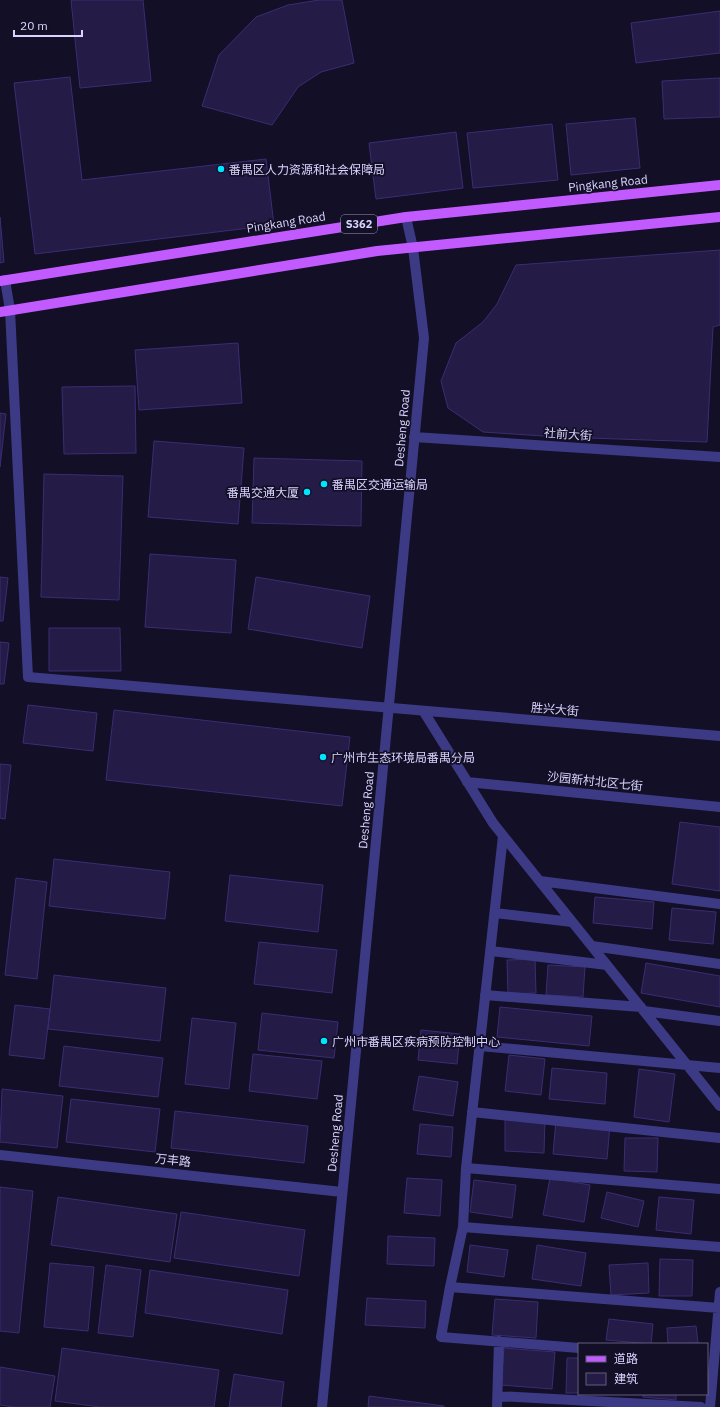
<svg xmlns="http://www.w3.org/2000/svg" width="720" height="1407" font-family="'IBM Plex Sans','Noto Sans SC',sans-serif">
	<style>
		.building { fill: #241b47; stroke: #3b2d73 }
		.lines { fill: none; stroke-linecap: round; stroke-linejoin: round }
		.minor { stroke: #3d3a85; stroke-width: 10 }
		.major { stroke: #c25bff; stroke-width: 10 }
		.poi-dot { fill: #00e5ff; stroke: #130f26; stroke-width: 1.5 }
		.labels { text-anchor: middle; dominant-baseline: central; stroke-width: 3.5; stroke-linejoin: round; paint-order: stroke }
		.shield { fill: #130f26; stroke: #9e99be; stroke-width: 1 }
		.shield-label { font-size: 11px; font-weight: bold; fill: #d9d4ff }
		.poi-label { font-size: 12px; fill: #d9d4ff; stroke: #130f26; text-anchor: start }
		.street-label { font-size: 12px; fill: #d9d4ff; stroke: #130f26 }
	</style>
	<rect width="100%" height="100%" fill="#130f26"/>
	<path class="building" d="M71,0H143L151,81L80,88Z
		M319,0H342L354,63L321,72L298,87L272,125L202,106L219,55L256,17L288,5Z
		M720,11V53L636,63L631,23Z
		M70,77L82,180L266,159L274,225L35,254L14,83Z
		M720,78V117L664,119L662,81Z
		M635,118L640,168L571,175L566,124Z
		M552,124L558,180L473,188L467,133Z
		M456,132L463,188L376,199L369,143Z
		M0,217L4,262L0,263Z
		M720,250V325L713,327L707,442L558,437L483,432L448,408L441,381L456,343L483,322L497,304L516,265Z
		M238,343L242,403L139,410L135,350Z
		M135,386L136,453L64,454L62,387Z
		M0,413L6,414L0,467Z
		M154,441L244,448L238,524L148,517Z
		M254,458L362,461L361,526L252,523Z
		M44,474L123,476L119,600L41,597Z
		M150,554L236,560L231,633L145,627Z
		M0,577L8,578L3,621H0Z
		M256,577L370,596L362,648L248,629Z
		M49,628H120L121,671H49Z
		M0,642L9,643L4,684H0Z
		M28,705L97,713L93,751L23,743Z
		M114,710L350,737L342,806L106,780Z
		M0,764L11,765L5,819L0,818Z
		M680,822L720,827V891L672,884Z
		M54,859L170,872L165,919L49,906Z
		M230,875L323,885L318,932L225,921Z
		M16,878L47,882L37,979L5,975Z
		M595,897L654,902L652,929L593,923Z
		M672,908L716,912L713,944L669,940Z
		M259,942L337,950L332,993L254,984Z
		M535,959L536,993L508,994L507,960Z
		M646,963L720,976V1007L641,993Z
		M548,965L585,967L583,997L546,995Z
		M54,975L166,988L160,1041L48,1029Z
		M15,1005L50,1009L44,1059L9,1055Z
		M500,1007L592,1016L589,1046L497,1037Z
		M262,1013L338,1022L334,1058L258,1050Z
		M192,1018L236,1023L229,1089L185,1084Z
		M421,1030L460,1034L457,1064L418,1060Z
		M64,1046L163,1058L158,1097L59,1086Z
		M253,1054L322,1061L317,1099L249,1091Z
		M509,1055L545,1059L541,1095L505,1091Z
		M552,1068L607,1073L605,1104L549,1099Z
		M639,1069L675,1074L669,1122L634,1117Z
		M419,1076L458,1082L453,1116L413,1110Z
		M2,1089L63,1096L57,1148L0,1142Z
		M71,1099L160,1109L155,1152L66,1142Z
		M175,1111L308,1126L304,1163L171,1148Z
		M505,1117L545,1118L544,1153L505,1151Z
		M556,1120L610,1125L607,1159L553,1154Z
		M420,1124L453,1127L451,1157L417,1154Z
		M625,1138H658L657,1172L624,1171Z
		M407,1178L442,1180L440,1216L404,1213Z
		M550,1178L590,1185L584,1222L543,1215Z
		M474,1180L516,1185L512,1218L470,1212Z
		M0,1187L33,1191L19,1333L0,1331Z
		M607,1192L644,1201L638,1227L601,1218Z
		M58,1197L177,1214L170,1262L51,1245Z
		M659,1197L694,1200L691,1234L656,1230Z
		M181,1212L305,1230L299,1276L174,1258Z
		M388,1236L435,1238L434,1266L387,1264Z
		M470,1245L508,1250L504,1277L467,1272Z
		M537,1245L586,1253L581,1286L532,1279Z
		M660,1259L693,1260L692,1296H659Z
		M50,1263L94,1267L88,1331L44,1327Z
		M648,1263L649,1293L611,1295L609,1265Z
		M106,1265L141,1270L133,1337L98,1333Z
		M150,1270L288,1290L282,1334L145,1313Z
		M367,1298L426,1301L425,1328L365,1325Z
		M495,1299L538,1302L536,1338L492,1335Z
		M609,1319L653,1324L651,1344L606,1340Z
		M696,1326L698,1343L668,1344L667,1328Z
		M62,1348L219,1370L214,1407H100L55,1401Z
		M504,1348L555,1352L552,1389L501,1385Z
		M567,1358H579V1393H566Z
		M0,1367L55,1376L50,1407H14L0,1405Z
		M234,1374L284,1382L281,1407H229Z
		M643,1394H676V1400L643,1397Z
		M369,1396L444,1406V1407H368Z"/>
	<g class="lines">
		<path class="minor" d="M5,280L10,310L28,677L720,736
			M414,437L720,457
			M424,712L493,823L720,1106
			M467,782L720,807
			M503,836L466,1168L463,1227L450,1287L441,1337L579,1348
			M540,881L720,904
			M495,913L572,922
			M592,946L720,964
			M491,951L607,965
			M485,995L641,1007
			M644,1011L720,1021
			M480,1046L720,1068
			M472,1112L720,1138
			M0,1155L342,1192
			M466,1168L720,1189
			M463,1227L720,1247
			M450,1287L719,1308
			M498,1396L701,1407
			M322,1407L424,338L413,248L406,217
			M497,1407L499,1341
			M710,1407L720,1292"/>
		<path class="major" d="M0,281L406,217L720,185
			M0,312L377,251L720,217"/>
	</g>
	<g class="poi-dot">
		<circle cx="221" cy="169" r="4"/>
		<circle cx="324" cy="484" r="4"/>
		<circle cx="307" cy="492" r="4"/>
		<circle cx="323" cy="757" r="4"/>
		<circle cx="324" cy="1041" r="4"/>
	</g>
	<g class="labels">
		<rect class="shield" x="341" y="215" width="36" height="18" rx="3"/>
		<g class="shield-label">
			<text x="359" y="224">S362</text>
		</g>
		<g class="poi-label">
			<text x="229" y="169">番禺区人力资源和社会保障局</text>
			<text x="332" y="484">番禺区交通运输局</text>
			<text x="299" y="492" text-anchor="end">番禺交通大厦</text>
			<text x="331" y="757">广州市生态环境局番禺分局</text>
			<text x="332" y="1041">广州市番禺区疾病预防控制中心</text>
		</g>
		<g class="street-label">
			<text transform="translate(608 183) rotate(-6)">Pingkang Road</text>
			<text transform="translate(286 222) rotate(-9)">Pingkang Road</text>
			<text transform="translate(402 428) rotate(-85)">Desheng Road</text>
			<text transform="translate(568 434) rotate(4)">社前大街</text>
			<text transform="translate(555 709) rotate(5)">胜兴大街</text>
			<text transform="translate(595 781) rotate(6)">沙园新村北区七街</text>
			<text transform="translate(366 810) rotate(-85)">Desheng Road</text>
			<text transform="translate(335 1133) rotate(-85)">Desheng Road</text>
			<text transform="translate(173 1160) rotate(6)">万丰路</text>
		</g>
	</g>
	<rect x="578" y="1343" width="130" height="52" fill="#130f26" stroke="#625e7d"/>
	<rect x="586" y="1356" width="20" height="6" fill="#c25bff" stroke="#625e7d"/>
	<text x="614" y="1363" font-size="12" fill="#d9d4ff">道路</text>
	<rect x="586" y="1373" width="20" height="12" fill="#241b47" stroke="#625e7d"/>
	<text x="614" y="1383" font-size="12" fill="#d9d4ff">建筑</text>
	<path d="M14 30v6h68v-6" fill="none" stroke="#d9d4ff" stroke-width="2"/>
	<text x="20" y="30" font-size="12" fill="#d9d4ff" stroke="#130f26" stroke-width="3" paint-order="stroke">20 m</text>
</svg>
